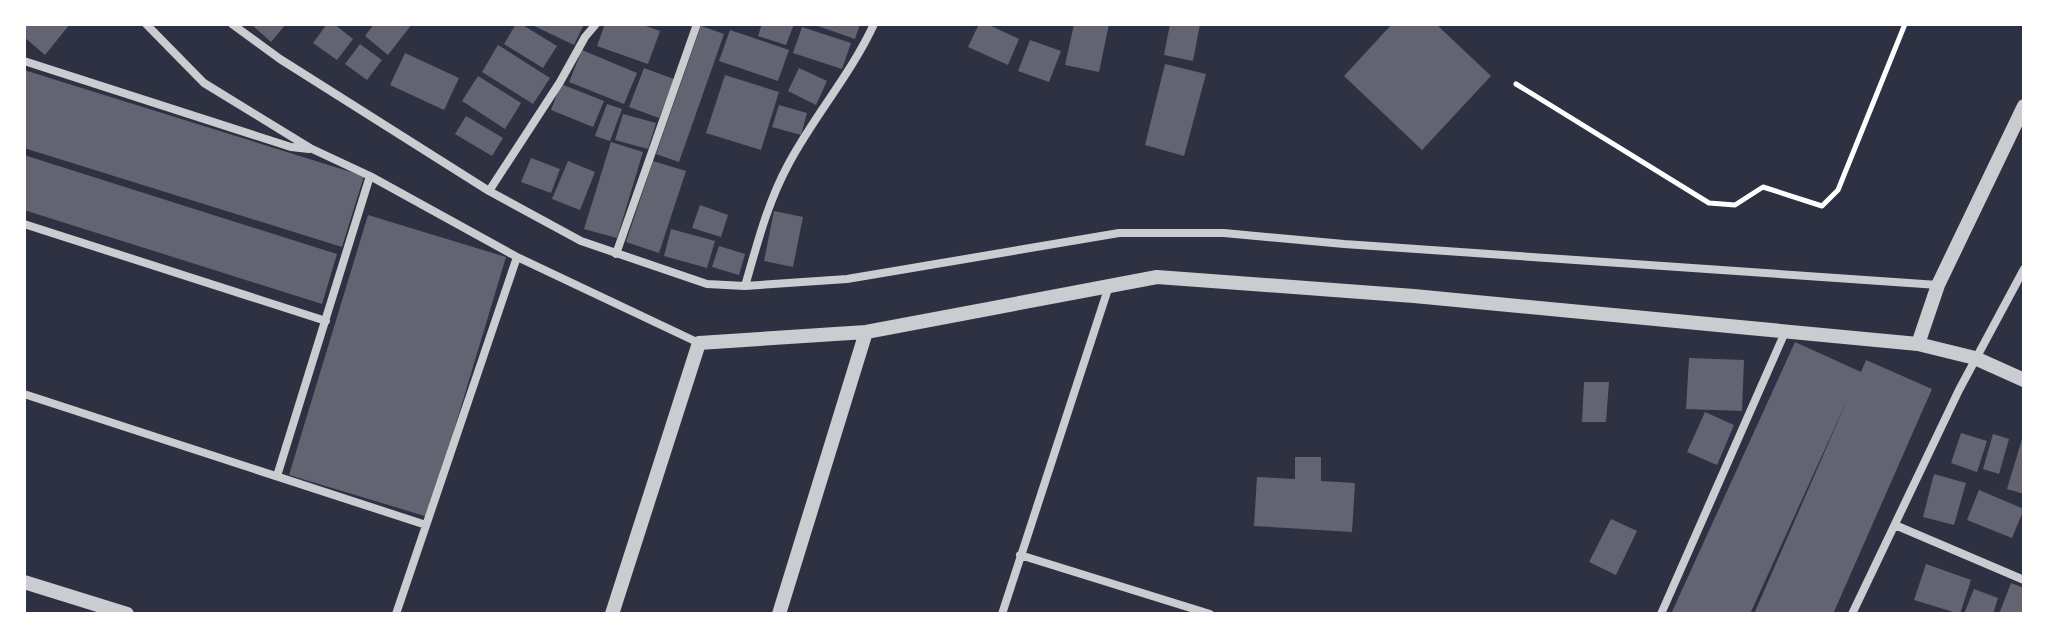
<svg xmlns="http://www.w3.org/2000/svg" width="2048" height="638" font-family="Poppins,sans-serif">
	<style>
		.building { fill: #626471 }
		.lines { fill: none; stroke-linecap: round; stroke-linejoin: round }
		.path { stroke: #fff; stroke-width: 5 }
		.minor { stroke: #caccd0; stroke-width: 8 }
		.tertiary { stroke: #caccd0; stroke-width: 14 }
	</style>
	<rect width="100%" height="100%" fill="#2d3142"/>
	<path class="building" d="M24,24H70L45,55L24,37Z
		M251,24H286L271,42Z
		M327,24H334L353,39L337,60L313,43Z
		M374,24H412L388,55L365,36Z
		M516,24H521L557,46L543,68L504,44Z
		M530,24H584L574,45Z
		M605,24H640L660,31L648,64L597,46Z
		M762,24H794L786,45L758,36Z
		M812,24H860L855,39Z
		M979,24H987L1019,39L1008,65L968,47Z
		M1074,24H1109L1099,72L1065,65Z
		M1170,24H1200L1193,61L1164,55Z
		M1392,24H1436L1491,76L1422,150L1344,76Z
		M701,26L724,34L679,162L656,154Z
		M802,27L851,43L842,69L793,53Z
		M730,30L789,50L778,81L719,61Z
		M1030,40L1061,51L1049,82L1018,71Z
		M360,44L382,60L367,80L345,64Z
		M498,45L550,78L533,104L482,72Z
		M582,50L637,73L624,104L569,82Z
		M405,53L459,78L444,110L390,85Z
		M1165,64L1206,74L1184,156L1145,145Z
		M644,68L674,79L659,118L629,107Z
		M799,68L827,81L816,105L788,91Z
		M24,70L364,176L342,247L24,148Z
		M725,75L779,92L761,150L706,133Z
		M478,76L521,103L505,129L462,101Z
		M561,84L604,101L593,127L551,110Z
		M607,104L622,109L610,141L595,136Z
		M779,105L807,113L801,135L772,127Z
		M623,114L656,123L648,149L615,140Z
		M466,116L503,138L492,156L455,134Z
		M611,142L643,152L617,238L584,229Z
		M24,155L337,254L322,304L24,210Z
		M531,158L560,169L551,193L521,182Z
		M568,161L595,172L580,210L552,199Z
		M653,161L686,171L659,253L626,242Z
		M700,205L728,215L721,237L692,228Z
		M774,211L803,217L793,267L764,261Z
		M368,215L506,257L428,517L289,475Z
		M671,229L715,241L707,268L664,256Z
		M719,246L745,254L739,275L712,267Z
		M1795,342L1861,372L1866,360L1932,389L1833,614H1754L1849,396L1750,614H1671Z
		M1689,358L1744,360L1742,411L1686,409Z
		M1584,382H1609L1606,422H1582Z
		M1705,412L1734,425L1717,465L1687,452Z
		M1961,433L1987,441L1977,472L1951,463Z
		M1993,434L2009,439L1999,474L1983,469Z
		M2023,436L2024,437V494L2007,489Z
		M1295,457H1321V481L1355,483L1352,532L1254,526L1257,477L1295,479Z
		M1934,474L1966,483L1954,525L1923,517Z
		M1979,490L2024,509L2012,538L1967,520Z
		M1611,519L1637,531L1616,575L1589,562Z
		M1926,564L1971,580L1960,614L1914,600Z
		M2011,583L2024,588V614H1999Z
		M1974,589L1998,598L1993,614H1964Z"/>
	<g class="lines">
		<path class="path" d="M1516,84L1709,203L1735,205L1763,187L1822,206L1838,190L1905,24"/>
		<path class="minor" d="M146,24L204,83L310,148L370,176L517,257L699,343
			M232,24L280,59L489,191L581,241L707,284L745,286L847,279L1119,233H1224L1344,244L1938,285
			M24,61L291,147L309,149
			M489,191L560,82L585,37L596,24
			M24,224L326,321
			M616,254L697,24
			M745,286C757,245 767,204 788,165C814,116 851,74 874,24
			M24,394L426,525
			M277,476L370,176
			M1895,525L2024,580
			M1020,555L1210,614
			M396,614L517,257
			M1002,614L1109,286
			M1661,614L1786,330
			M1852,614L1959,390L2024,269"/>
		<path class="tertiary" d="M1918,344L1938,285L2024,106
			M24,582L127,614
			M612,614L699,343L866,332L1157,277L1414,296L1918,344L1975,358L2024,380
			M779,614L866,332"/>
	</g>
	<rect width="2048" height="638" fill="none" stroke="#ffffff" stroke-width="52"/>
</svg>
